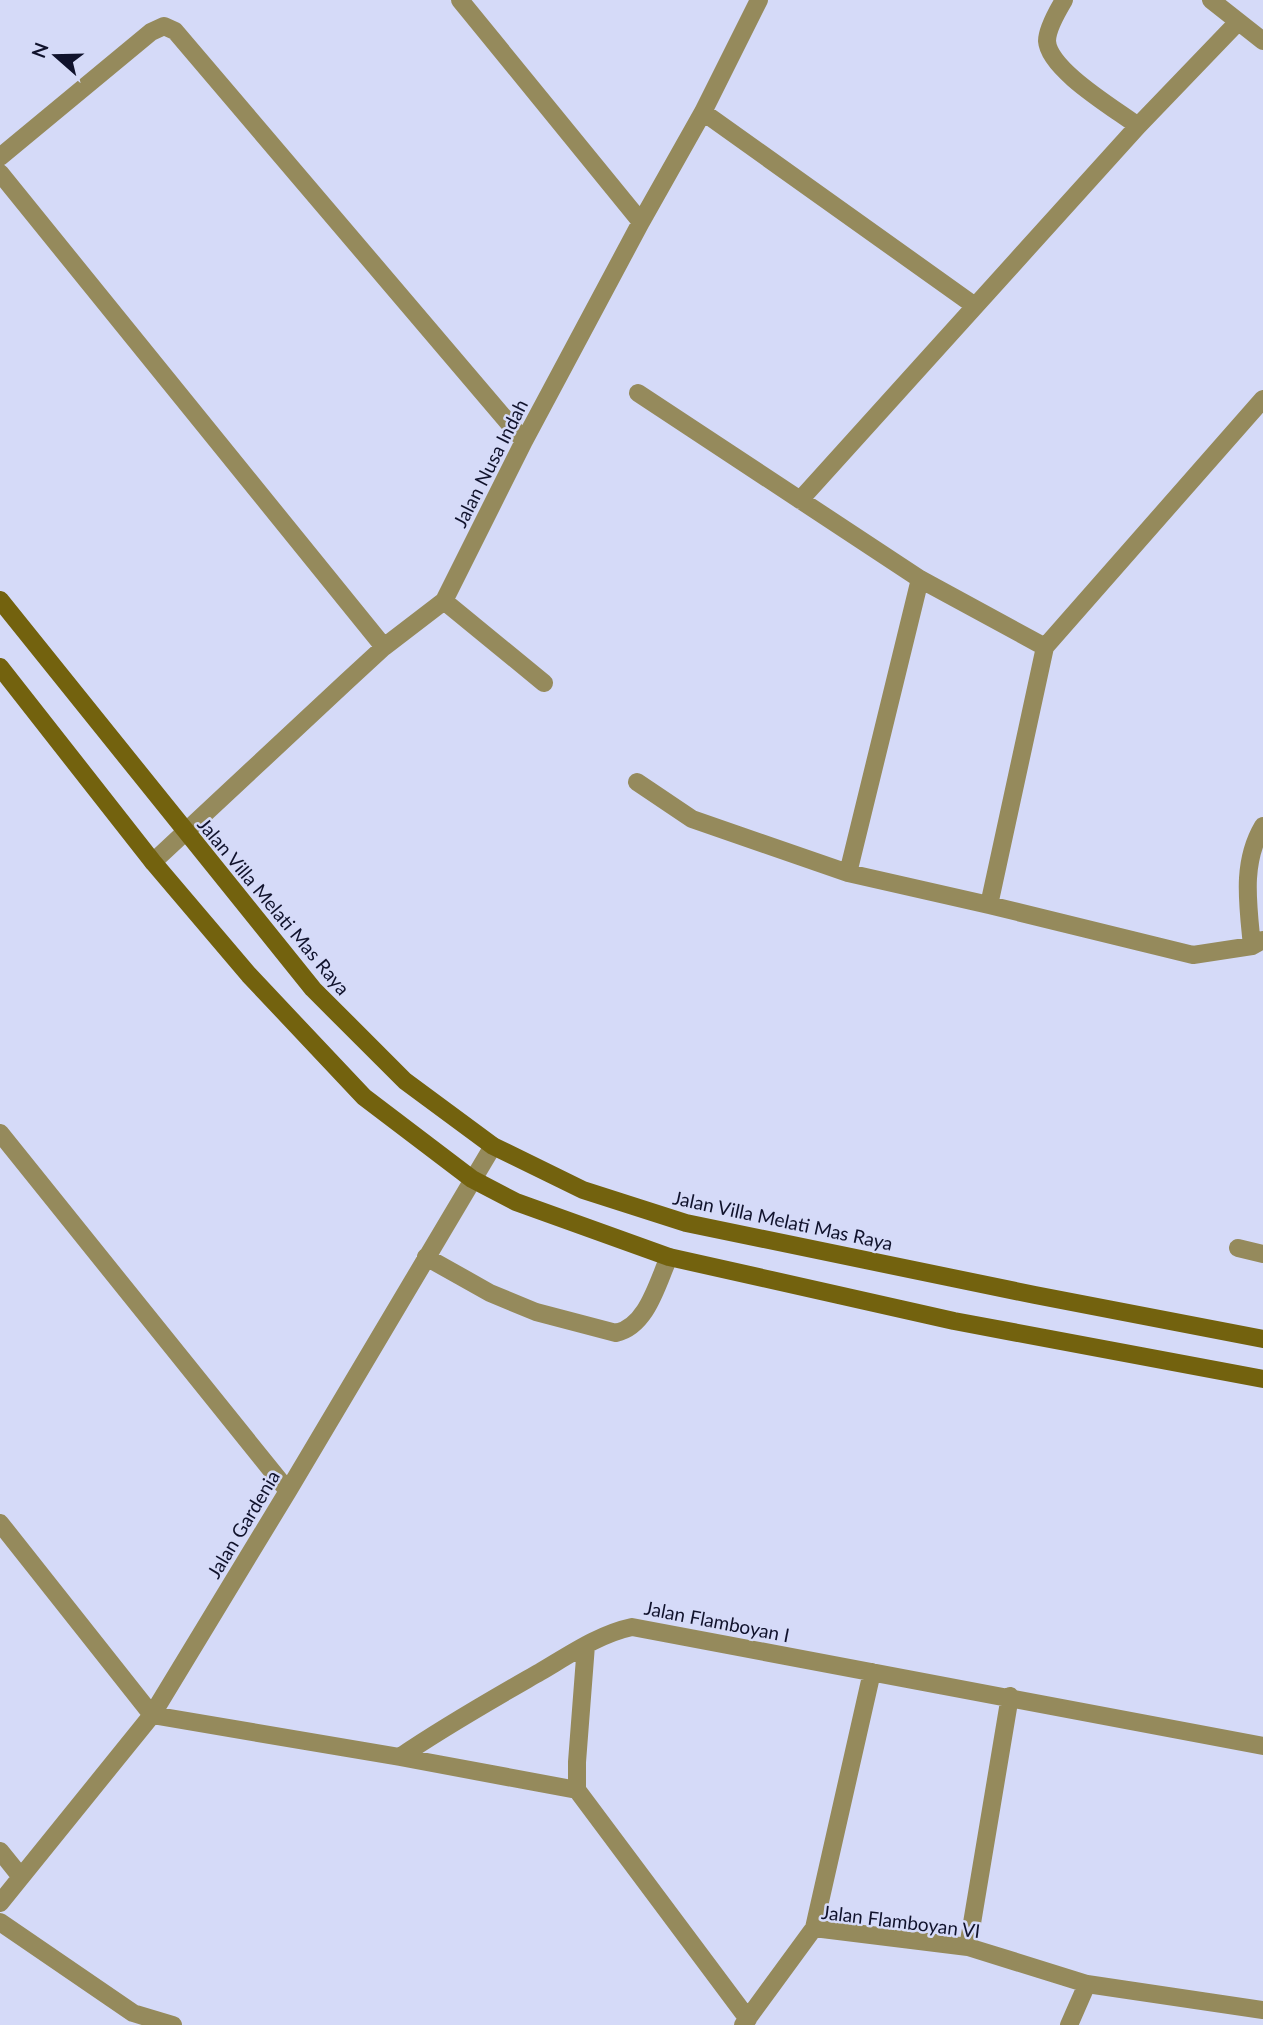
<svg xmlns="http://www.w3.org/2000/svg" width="1263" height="2025" font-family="Lato,sans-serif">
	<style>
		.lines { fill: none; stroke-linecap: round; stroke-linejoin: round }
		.street { stroke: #958a5c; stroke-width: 18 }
		.secondary { stroke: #73620e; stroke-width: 18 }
		.labels { text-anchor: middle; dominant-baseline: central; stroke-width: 5; stroke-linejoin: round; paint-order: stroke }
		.street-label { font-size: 19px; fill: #10122c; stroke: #d5daf8 }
	</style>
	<rect width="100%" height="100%" fill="#d5daf8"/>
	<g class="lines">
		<path class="street" d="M460,0L641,222
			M1064,0C1058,10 1047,29 1047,41C1049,70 1114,108 1138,126
			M1211,0L1263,41
			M703,112L975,306
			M0,157L151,32L164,26L175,31L524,441
			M0,173L384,647
			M638,393L920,579L1045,647
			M800,500L1138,126L1237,23
			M444,601L544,683
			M637,782L692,819L848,873L989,905L1193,955L1252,946L1263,940
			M153,862L346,682L384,647L444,601L524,441L641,222L703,112L759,0
			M848,873L920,579
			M989,905L1045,647L1263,399
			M1252,946C1248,904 1241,863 1263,826
			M0,1133L288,1491
			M1238,1248L1263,1254
			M426,1257L490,1293L536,1312L616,1333C647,1326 657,1284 669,1257
			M0,1523L152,1715L400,1757C445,1726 493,1699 540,1672C569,1655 599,1634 632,1627L1263,1746
			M400,1757L577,1790V1762L586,1645
			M577,1790L748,2019
			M0,1851L21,1877
			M0,1903L152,1715L288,1491L493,1146
			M0,1922L133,2013L173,2025
			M814,1928L872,1672
			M968,1947L1010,1696
			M743,2025L814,1928L968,1947L1087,1984L1263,2010
			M1069,2025L1087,1984"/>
		<path class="secondary" d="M0,600L313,989L405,1081L493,1146L583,1190L686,1223L1035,1295L1263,1339
			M0,667L153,862L249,975L364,1097L472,1179L516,1202L669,1257L954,1321L1263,1379"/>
	</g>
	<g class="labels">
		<g class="street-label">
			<text transform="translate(490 463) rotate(-63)">Jalan Nusa Indah</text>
			<text transform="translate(274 906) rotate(50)">Jalan Villa Melati Mas Raya</text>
			<text transform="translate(783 1220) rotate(12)">Jalan Villa Melati Mas Raya</text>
			<text transform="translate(243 1524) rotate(-59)">Jalan Gardenia</text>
			<text transform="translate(717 1621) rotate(11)">Jalan Flamboyan I</text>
			<text transform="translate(901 1921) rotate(7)">Jalan Flamboyan VI</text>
		</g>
	</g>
	<g transform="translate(56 56) rotate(290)" stroke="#d5daf8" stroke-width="5" paint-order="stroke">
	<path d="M0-5L12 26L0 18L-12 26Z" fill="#10122c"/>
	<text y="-10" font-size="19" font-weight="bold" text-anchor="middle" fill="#10122c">N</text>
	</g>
</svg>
